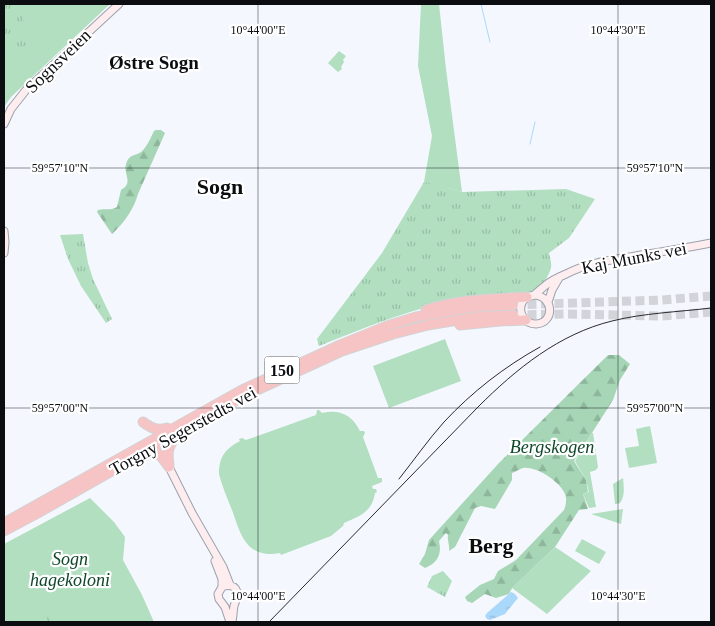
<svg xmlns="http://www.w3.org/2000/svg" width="715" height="626" font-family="Georgia,serif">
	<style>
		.green { fill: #b1dfc0 }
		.forest { fill: url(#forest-firs) }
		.park { fill: url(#park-tufts) }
		.water { fill: url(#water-ripples) }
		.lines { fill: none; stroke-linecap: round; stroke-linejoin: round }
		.stream { stroke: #aad8fa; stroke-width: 1 }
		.highway-tunnel { stroke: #d2d4da; stroke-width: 9; stroke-dasharray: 9 4.5; stroke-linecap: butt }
		.secondary-casing { stroke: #9da1ab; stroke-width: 9 }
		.highway-casing { stroke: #d3d3d4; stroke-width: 11 }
		.secondary { stroke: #fdedee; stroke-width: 7 }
		.highway { stroke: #f7c4c5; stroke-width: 9 }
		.rail { stroke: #2a2b2f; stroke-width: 1 }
		.ticks { fill: none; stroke: #0c0d11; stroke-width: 1; stroke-opacity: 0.45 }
		.labels { text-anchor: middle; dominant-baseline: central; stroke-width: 4.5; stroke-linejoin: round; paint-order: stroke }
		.shield { fill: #fff; stroke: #555658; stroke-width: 1 }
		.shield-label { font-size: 16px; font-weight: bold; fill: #0c0d11 }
		.street-label { font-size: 18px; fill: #0c0d11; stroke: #fff }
		.park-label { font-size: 18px; font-style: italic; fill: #0e4729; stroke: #fff }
		.neighbourhood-label { font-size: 19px; font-weight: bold; fill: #0c0d11; stroke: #fff }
		.district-label { font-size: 22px; font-weight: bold; fill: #0c0d11; stroke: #fff }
		.ticks-label { font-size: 12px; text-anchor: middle; fill: #0c0d11; stroke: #fff; stroke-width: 4.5; stroke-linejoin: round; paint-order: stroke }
	</style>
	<defs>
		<pattern id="forest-firs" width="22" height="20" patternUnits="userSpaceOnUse" patternTransform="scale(1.25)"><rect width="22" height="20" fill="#a6d6b6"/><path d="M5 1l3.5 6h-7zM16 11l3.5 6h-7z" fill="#8eb69b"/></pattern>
		<pattern id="park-tufts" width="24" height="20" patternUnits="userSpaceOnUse" patternTransform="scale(1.25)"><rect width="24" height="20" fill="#b1dfc0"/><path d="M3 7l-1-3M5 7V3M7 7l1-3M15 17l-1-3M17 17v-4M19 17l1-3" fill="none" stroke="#97bea4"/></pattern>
		<pattern id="water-ripples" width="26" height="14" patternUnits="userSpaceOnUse" patternTransform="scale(1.25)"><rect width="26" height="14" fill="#aad8fa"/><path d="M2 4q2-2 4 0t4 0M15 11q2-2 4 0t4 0" fill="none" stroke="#91b8d5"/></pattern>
	</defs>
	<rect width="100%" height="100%" fill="#f5f7fe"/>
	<path class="green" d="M4,4H110L11,97L4,107Z
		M421,4H439L446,69L462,192L424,182L432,136L418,66Z
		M339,51L346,56L343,60L344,62L341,67L342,69L338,72L328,63Z
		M445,339L461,381L389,408L373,366Z
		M317,410H319L322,413C340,409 352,415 360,431H364L365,433L363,437L378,478H382V482L372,486L373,489H376L377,492L375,493C372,512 360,516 344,523L343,526L331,536L281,555L280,553C247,559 241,536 232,510C227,498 222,486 219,474C219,457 225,449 240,441L239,439L242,438L246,440L316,415Z
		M650,426L657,463L629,468L625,448L639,446L636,429Z
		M592,433H593L598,467L596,470L590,472L596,507L589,508L583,494L589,492L586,480L575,461Z
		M623,478C624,487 625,496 620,503L616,504H615L613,484Z
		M90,498L114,522L125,537L123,560L142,595L154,622H4V544Z
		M623,509L621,524L591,514Z
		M582,539L606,552L599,564L575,551Z
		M555,547L591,571L547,614L512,588Z"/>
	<path class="forest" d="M156,130H161L165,133L138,194C134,209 124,223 112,234L97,212L98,210C105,208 110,211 117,207L121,190C134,183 123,174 126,164C129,154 135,156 141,152C147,147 151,137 154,131Z
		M608,355H619L630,364L620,380L613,400L574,461L586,480L588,492L583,494L588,509L579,510L555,547L512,588L509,594L496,598L485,594L472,603L467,601L465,597L480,585L494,579L498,571L516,560L564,510C566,506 567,499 565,494C560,482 537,466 523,468C520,469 515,472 512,473V480L495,509L481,506L475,508L455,547L449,551C450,545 447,541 448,535L446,533L439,541C442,554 438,563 425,568L419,564L425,554L429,540L499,463Z"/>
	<path class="park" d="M4,4H20L23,8L24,34L29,40L28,48L33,53L19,67L16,64H10L11,52H4Z
		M435,174L446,176L447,188L462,192L566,189L595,199L569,238L549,253C550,258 552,264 551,268C549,276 542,285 536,290C515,303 474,297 449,302C404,311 362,329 319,346L317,339L382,253L424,182L431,183Z
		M83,234L88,263L93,279L112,319L106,323L81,286L68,259L60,235Z
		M443,571L452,581L445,597L427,587L432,576Z
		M43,607L51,622H39L37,618L33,620L30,614Z"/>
	<path class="water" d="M511,592L515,594L518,598L505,614L490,620L487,619L485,616L487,613Z"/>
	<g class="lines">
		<path class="stream" d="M481,4L490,42
			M530,144L535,122"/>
		<path class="highway-tunnel" d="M514,305L662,300L711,296
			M514,315L567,314L662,316L711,312"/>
		<g class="secondary-casing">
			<path id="secondary" d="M4,124L11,109L26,90L119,4
				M4,231L5,242L4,253
				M534,295C554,296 555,323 536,324C531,324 526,322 523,317C519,311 520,302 527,297C529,296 532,296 534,295C538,292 542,288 546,285C552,280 559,277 566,274C590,261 620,259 647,254C669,251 690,247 711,243
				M548,302L552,290L559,278
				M169,467L192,513L223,567L230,585
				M215,561L222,579V587
				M230,622L225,607L219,599L218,594L222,587C228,584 237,585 237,594C238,598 235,602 234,606C233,611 233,617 232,622"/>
		</g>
		<g class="highway-casing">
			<path id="highway" d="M426,310C458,299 493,299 527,297
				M460,325L500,321L526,320
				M143,422C151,428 157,431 167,428
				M143,456L151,453L160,455L169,467
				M169,464C167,452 168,446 176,437
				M4,523L242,390L340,345L387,326L416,317L474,307L513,305
				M4,531L36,514L244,396L342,351L393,334L428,325L476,317L513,315"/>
		</g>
		<use href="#secondary" class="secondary"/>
		<use href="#highway" class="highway"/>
		<path class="rail" d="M399,479C414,460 428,440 444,422C472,392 504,367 540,347
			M269,622L478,407C516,369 559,334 612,321C644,313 678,312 711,308"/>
	</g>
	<path class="ticks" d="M258,4V622M618,4V622M4,168H711M4,408H711"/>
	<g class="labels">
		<rect class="shield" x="264.5" y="356.5" width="35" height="27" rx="4"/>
		<g class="shield-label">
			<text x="282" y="370">150</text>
		</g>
		<g class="street-label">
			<text transform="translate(58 61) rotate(-44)">Sognsveien</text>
			<text transform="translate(634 258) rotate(-11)">Kaj Munks vei</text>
			<text transform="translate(183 431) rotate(-29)">Torgny Segerstedts vei</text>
		</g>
		<g class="park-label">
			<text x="552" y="447">Bergskogen</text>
			<text x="70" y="559">Sogn<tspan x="70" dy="21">hagekoloni</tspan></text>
		</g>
		<g class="neighbourhood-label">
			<text x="154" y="62">Østre Sogn</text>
		</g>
		<g class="district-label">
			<text x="220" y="186">Sogn</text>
			<text x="491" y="545">Berg</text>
		</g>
	</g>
	<g class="ticks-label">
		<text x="258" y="34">10°44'00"E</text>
		<text x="618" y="34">10°44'30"E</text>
		<text x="60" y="172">59°57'10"N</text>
		<text x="655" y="172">59°57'10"N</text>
		<text x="60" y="412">59°57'00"N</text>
		<text x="655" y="412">59°57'00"N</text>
		<text x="258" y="600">10°44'00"E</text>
		<text x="618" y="600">10°44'30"E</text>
	</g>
	<rect width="715" height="626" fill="none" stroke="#0c0d11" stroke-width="10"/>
</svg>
